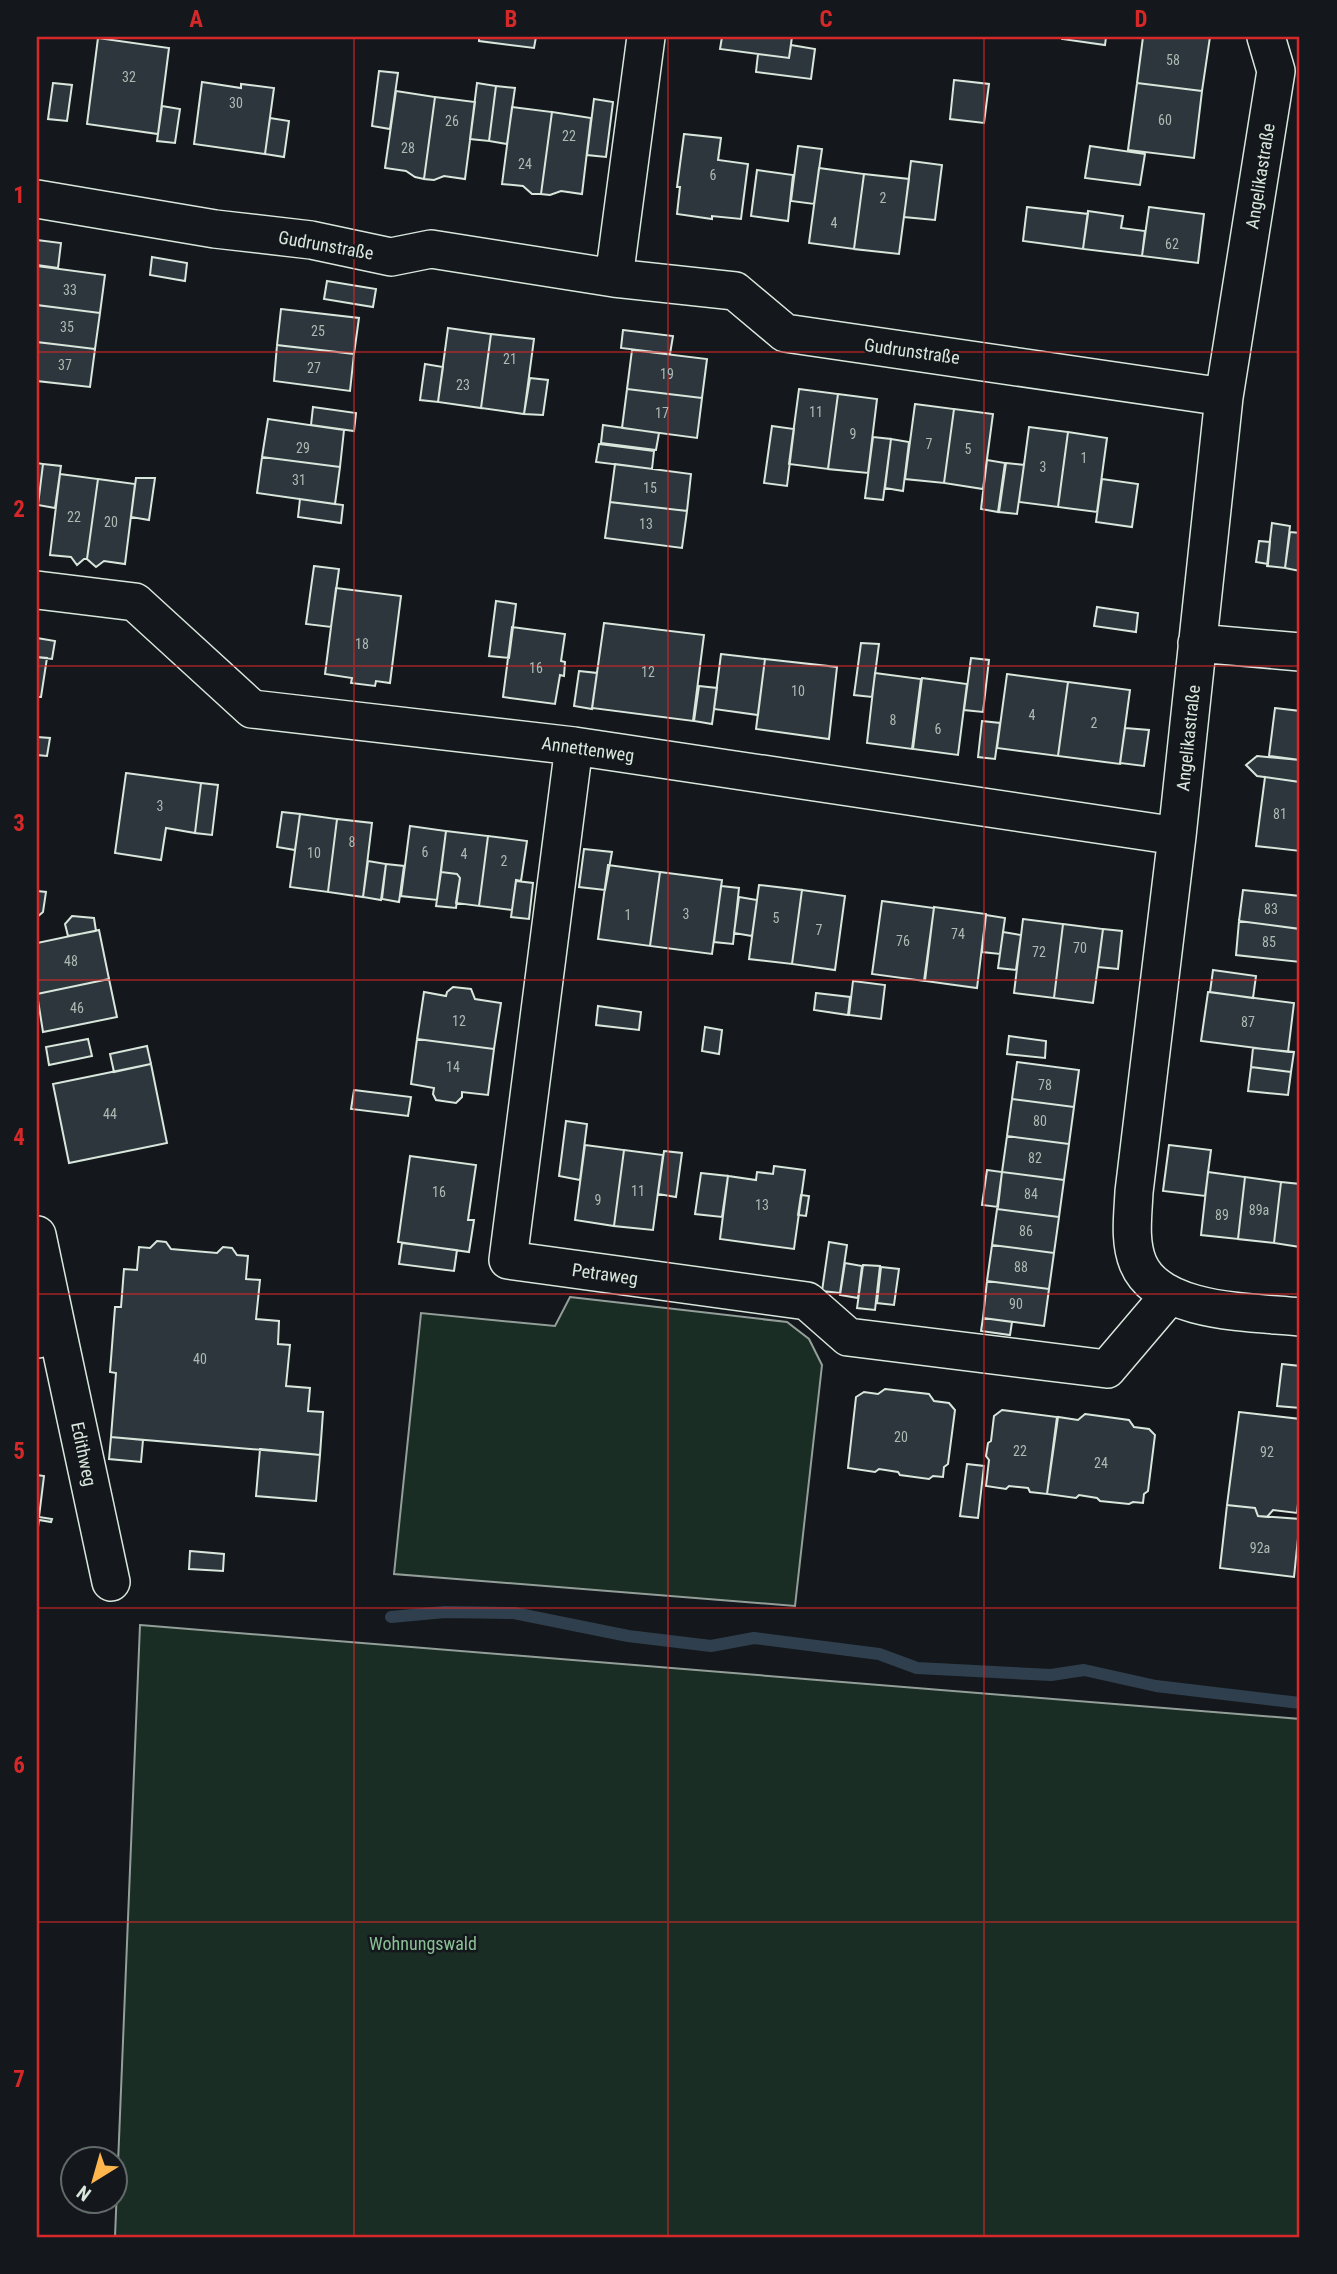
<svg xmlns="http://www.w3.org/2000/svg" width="1337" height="2274" font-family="'Roboto Condensed',sans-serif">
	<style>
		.green { fill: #1a2d24; stroke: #939e99; stroke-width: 2 }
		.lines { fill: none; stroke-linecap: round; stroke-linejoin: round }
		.stream { stroke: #2f3f4d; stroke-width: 12 }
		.building { fill: #2c363c; stroke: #d8e6dc; stroke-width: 2 }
		.street-casing { stroke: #d8e6dc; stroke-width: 40 }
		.street { stroke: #14181c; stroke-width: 37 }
		.grid { fill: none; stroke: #d62828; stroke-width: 2; stroke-opacity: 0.55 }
		.labels { text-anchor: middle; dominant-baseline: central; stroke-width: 5; stroke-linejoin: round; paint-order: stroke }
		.number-label { font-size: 14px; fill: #adbab4 }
		.street-label { font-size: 18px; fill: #d8e6dc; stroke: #14181c }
		.park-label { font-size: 18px; fill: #8ac095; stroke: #14181c }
		.neatline { fill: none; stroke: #d62828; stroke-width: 2.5 }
		.grid-label { font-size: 23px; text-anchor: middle; font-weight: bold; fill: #d62828 }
	</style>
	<rect width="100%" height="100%" fill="#14181c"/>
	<path class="green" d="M570,1297L787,1322L809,1339L822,1365L795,1606L394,1574L421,1313L555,1326Z
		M140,1625L1300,1719V2237H115Z"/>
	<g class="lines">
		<path class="stream" d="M391,1617L445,1612L514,1613L628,1636L711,1646L754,1638L879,1654L917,1668L1051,1675L1084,1670L1156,1686L1300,1703"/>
	</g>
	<path class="building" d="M479,37H536L534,48L479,41Z
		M722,37H792L789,58L720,49Z
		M1062,37H1106L1105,45L1062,39Z
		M1143,37H1210L1202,91L1137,83Z
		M98,38L169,48L158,134L87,124Z
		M791,45L815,49L811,79L756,72L758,54L789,58Z
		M379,71L398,73L390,129L372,126Z
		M954,80L989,84L984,123L950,119Z
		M202,82L241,88V84L274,88L265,154L194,144Z
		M53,83L72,85L67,121L48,119Z
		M477,83L496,86L489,141L470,139Z
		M1137,83L1202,91L1194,158L1128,150Z
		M496,86L515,88L507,144L489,141Z
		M396,91L435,97L424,179L415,177L406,171L385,168Z
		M435,97L475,102L465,179L444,176L434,180L424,179Z
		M594,99L613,102L606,157L587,155Z
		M162,106L180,109L175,143L157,141Z
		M512,107L552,112L541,194H532L523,186L502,184Z
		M552,112L591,118L582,194L561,191L550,195L541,194Z
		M270,118L289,121L284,157L265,154Z
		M684,134L721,138L718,160L748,164L741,219L712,216V219L677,214L680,187H677Z
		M798,146L822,149L814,204L791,201Z
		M1090,146L1145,154L1140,185L1085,178Z
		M911,161L942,165L935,220L904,217Z
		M819,168L864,174L854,249L809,243Z
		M757,170L793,175L788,221L751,216Z
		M864,174L909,179L899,254L854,249Z
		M1027,207L1088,214L1083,249L1023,241Z
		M1149,207L1204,214L1198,263L1142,256Z
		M1088,211L1123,216L1121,228L1145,231L1142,256L1083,249Z
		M37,240L61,243L58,268L37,265Z
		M152,257L187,263L185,281L150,275Z
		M37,266L105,275L100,313L37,305Z
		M327,281L376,289L373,307L324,299Z
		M37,305L100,313L95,349L37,342Z
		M281,309L359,318L354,354L277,345Z
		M448,328L491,334L481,408L438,402Z
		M623,330L673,336L670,354L621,348Z
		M491,334L534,339L524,414L481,408Z
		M37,342L95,349L90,387L37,381Z
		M277,345L354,354L350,391L274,381Z
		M632,350L707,359L702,398L627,389Z
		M425,364L443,367L438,402L420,400Z
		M530,378L548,380L543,415L524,414Z
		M627,389L702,398L697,438L622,428Z
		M799,389L838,394L828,469L789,464Z
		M838,394L877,399L868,473L828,469Z
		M915,404L954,409L944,483L905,479Z
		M313,407L356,413L354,431L311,425Z
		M954,409L993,414L983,489L944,483Z
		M268,419L344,430L340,467L262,457Z
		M603,425L659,433L656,450L601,443Z
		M772,426L794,429L787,486L764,483Z
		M1029,427L1068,432L1058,507L1019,502Z
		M1068,432L1107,438L1097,512L1058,507Z
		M873,437L891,439L883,500L865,498Z
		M891,439L909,442L903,491L885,488Z
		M599,444L654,451L652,469L596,462Z
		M262,457L340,467L335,504L257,493Z
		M987,460L1005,463L998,512L981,509Z
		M37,463L43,464L38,505H37Z
		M1006,463L1024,465L1017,514L999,512Z
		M43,464L61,466L55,508L38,505Z
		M615,464L691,474L687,511L610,502Z
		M60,474L98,479L87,559H84L77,565L71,557L50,555Z
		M136,478H155L149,520L131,517Z
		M98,479L135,484L125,564L104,561L96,567L87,559Z
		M1102,479L1138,484L1132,527L1096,522Z
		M300,499L343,505L341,523L298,517Z
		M610,502L687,511L682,548L605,538Z
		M1272,523L1290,526L1285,568L1267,566Z
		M1290,532L1300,533V571L1285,568Z
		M1259,541L1270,542L1268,564L1256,562Z
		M314,566L339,569L331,627L306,624Z
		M336,588L401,596L390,683L376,681L375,686L351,683L352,678L325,674Z
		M496,601L516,604L509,658L489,656Z
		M1097,607L1138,613L1136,632L1094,626Z
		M604,623L704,635L693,721L592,708Z
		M512,627L565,634L561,661L565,662L564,676L560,675L555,704L503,697Z
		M37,638L55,641L52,659L37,657Z
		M861,643L879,644L872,697L854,695Z
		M721,654L765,659L758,715L714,709Z
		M37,657L47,658L41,697H37Z
		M971,658L989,660L983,712L964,710Z
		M765,659L837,667L829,739L756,729Z
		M579,671L597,673L592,709L574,706Z
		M875,673L921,679L912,749L867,743Z
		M1007,674L1068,682L1058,756L997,748Z
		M922,678L967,684L958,755L913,749Z
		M1068,682L1130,690L1120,764L1058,756Z
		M699,686L717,688L712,724L694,721Z
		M1275,708L1300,711V760L1269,756Z
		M982,721L1000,723L995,759L978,757Z
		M1125,728L1149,730L1144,766L1120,763Z
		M37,737L50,738L47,756L37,755Z
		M1257,756L1300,760V782L1257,776L1246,765Z
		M126,773L201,783L195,833L166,828L161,860L115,853Z
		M1265,777L1300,782V851L1256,846Z
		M201,783L218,785L212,835L195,833Z
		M282,812L300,814L295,850L277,847Z
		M300,814L337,819L328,892L290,887Z
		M337,819L372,823L363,897L328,892Z
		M410,826L446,831L437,900L401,896Z
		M446,831L488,836L479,906L456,903L460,878L457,874L441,872Z
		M488,836L527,841L521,881L516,880L512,910L479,906Z
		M584,849L612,852L605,890L579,887Z
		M368,861L386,864L381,900L363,897Z
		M386,864L404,866L399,902L382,899Z
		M608,865L660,872L650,946L598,939Z
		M441,872L457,874L460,878L456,908L436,906Z
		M660,872L722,880L712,954L650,946Z
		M516,881L533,883L529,919L511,917Z
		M759,885L802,890L792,964L749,959Z
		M721,886L739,888L733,944L714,942Z
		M802,890L845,896L835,970L792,964Z
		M1243,890L1300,896V929L1239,921Z
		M37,891L46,892L43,912L37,917Z
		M739,897L757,900L752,936L734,933Z
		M882,901L934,908L924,981L872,974Z
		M934,907L986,914L977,988L925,981Z
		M986,915L1005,918L1000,954L982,952Z
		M72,916L94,918L96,931L68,936L65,924Z
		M1023,919L1063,924L1054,998L1014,993Z
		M1239,921L1300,929V962L1236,955Z
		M1063,924L1103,929L1093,1003L1054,998Z
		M1103,929L1122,931L1118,969L1098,967Z
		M99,930L109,979L37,994V943Z
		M1003,932L1021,935L1016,970L998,968Z
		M1213,970L1256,976L1253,998L1210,992Z
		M109,979L117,1017L43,1032L37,994Z
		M853,981L885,985L881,1019L849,1015Z
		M453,987L471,989L475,999L501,1003L494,1049L417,1039L424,992L446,996L447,992Z
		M1208,992L1294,1003L1288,1052L1201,1041Z
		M816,993L850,997L848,1015L814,1010Z
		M598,1006L641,1012L639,1030L596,1025Z
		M705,1027L722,1030L719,1054L702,1051Z
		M1009,1036L1046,1041L1045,1058L1007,1054Z
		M88,1039L92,1056L49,1065L46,1047Z
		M417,1039L494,1049L488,1095L462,1092V1097L456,1103L436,1100L433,1094L434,1088L411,1084Z
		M147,1046L151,1064L114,1072L110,1054Z
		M1253,1048L1294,1052L1291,1072L1251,1067Z
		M1017,1062L1079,1070L1074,1107L1012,1099Z
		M151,1064L167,1143L69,1163L53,1084Z
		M1251,1067L1291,1072L1288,1095L1248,1091Z
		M354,1090L411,1097L408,1116L351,1109Z
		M1012,1099L1074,1107L1069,1144L1007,1136Z
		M566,1121L587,1124L580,1180L559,1176Z
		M1007,1136L1069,1144L1064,1180L1002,1172Z
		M585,1145L624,1150L614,1226L575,1220Z
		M1169,1145L1211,1150L1205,1196L1163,1191Z
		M624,1150L663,1155L653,1230L614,1226Z
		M664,1151L682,1153L676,1197L658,1194Z
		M410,1156L476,1165L468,1220H474L469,1252L398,1242Z
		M774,1166L805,1170L794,1249L720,1239L728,1176L756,1180L757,1172L773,1174Z
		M987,1170L1002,1172L998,1207L982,1205Z
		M1002,1172L1064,1180L1059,1217L997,1209Z
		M1208,1172L1245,1177L1238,1239L1201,1235Z
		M701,1173L728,1176L722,1217L695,1214Z
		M1245,1177L1281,1182L1274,1243L1238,1239Z
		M1281,1182L1300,1184V1247L1274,1243Z
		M801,1195L809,1196L806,1216L798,1215Z
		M997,1209L1059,1217L1054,1253L992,1245Z
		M157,1241L166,1242L171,1249L217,1253L223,1247L232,1248L237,1255L248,1256L246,1279L260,1280L256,1319L279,1321L278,1344L290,1345L286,1386L310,1388L308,1411L323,1412L320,1455L111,1437L116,1373L110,1372L115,1307H121L124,1269L137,1270L139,1247L150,1248Z
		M829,1242L847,1245L840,1293L822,1291Z
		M402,1243L457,1250L454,1271L399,1264Z
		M992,1245L1054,1253L1049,1289L987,1281Z
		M845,1263L862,1266L858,1298L840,1295Z
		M863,1265L880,1266L875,1310L857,1308Z
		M881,1267L899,1269L894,1305L877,1303Z
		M987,1281L1049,1289L1044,1326L983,1318Z
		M983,1318L1012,1322L1010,1335L981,1331Z
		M1282,1364L1300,1366V1408L1277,1406Z
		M885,1389L929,1394L934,1401L949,1403L955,1410L948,1464L944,1467L943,1477L933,1476L929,1479L900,1475L898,1472L879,1469L875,1472L848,1468L856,1397L864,1392L878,1394Z
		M1002,1410L1057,1417L1047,1494L1030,1492L1028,1488L1009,1486L1006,1489L986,1486L989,1460L986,1456L988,1443L991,1441L994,1416Z
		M1239,1412L1300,1419V1485L1297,1513L1273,1510L1267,1517L1258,1516L1255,1508L1227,1505Z
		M1085,1414L1129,1420L1134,1427L1149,1429L1155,1435L1148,1491L1144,1494L1143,1503L1133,1502L1129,1504L1100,1501L1097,1498L1079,1495L1076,1498L1047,1494L1058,1417L1078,1420Z
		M111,1437L143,1440L141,1462L109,1459Z
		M260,1449L320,1455L316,1501L256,1496Z
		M967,1464L984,1466L978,1518L960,1516Z
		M37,1475L44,1476L39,1517L52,1519L51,1522L39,1520L37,1534Z
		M1227,1505L1255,1508L1258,1516L1300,1519L1294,1577L1220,1568Z
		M190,1551L224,1554L223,1571L189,1569Z"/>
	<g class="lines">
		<g class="street-casing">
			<path id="street" d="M1266,37L1276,71L1224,397L1177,836L1134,1192C1133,1215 1129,1241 1138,1263C1159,1314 1252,1312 1300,1317
				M37,199L215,229L311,240L391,257L431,249L614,278L735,291L785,333L1224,397
				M614,278L646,37
				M37,590L135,602L252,709L574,746L1177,836
				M1197,643L1300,652
				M574,746L508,1260L807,1301L848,1337L1107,1369L1169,1296
				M37,1235L56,1325L38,1339
				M56,1325L111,1582"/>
		</g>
		<use href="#street" class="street"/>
	</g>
	<path class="grid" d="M354,37V2237M668,37V2237M984,37V2237M37,352H1300M37,666H1300M37,980H1300M37,1294H1300M37,1608H1300M37,1922H1300"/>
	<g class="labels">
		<g class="number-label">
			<text x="1173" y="60">58</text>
			<text x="129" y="77">32</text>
			<text x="236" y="103">30</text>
			<text x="1165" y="120">60</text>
			<text x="452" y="121">26</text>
			<text x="569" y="136">22</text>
			<text x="408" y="148">28</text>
			<text x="525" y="164">24</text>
			<text x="713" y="175">6</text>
			<text x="883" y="198">2</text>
			<text x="834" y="223">4</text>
			<text x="1172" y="244">62</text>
			<text x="70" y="290">33</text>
			<text x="67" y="327">35</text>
			<text x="318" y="331">25</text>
			<text x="510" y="359">21</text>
			<text x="65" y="365">37</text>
			<text x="314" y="368">27</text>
			<text x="667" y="374">19</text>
			<text x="463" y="385">23</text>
			<text x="816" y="412">11</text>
			<text x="662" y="413">17</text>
			<text x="853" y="434">9</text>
			<text x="929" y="444">7</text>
			<text x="303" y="448">29</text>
			<text x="968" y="449">5</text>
			<text x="1084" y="458">1</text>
			<text x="1043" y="467">3</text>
			<text x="299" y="480">31</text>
			<text x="650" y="488">15</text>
			<text x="74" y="517">22</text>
			<text x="111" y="522">20</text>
			<text x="646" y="524">13</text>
			<text x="362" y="644">18</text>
			<text x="536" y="668">16</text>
			<text x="648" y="672">12</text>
			<text x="798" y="691">10</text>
			<text x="1032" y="715">4</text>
			<text x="893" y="720">8</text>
			<text x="1094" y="723">2</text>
			<text x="938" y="729">6</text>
			<text x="160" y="806">3</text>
			<text x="1280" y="814">81</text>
			<text x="352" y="842">8</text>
			<text x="425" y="852">6</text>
			<text x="314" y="853">10</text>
			<text x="464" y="854">4</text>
			<text x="504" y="861">2</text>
			<text x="1271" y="909">83</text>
			<text x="686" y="914">3</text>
			<text x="628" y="915">1</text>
			<text x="776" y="918">5</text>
			<text x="819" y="930">7</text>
			<text x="958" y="934">74</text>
			<text x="903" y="941">76</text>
			<text x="1269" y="942">85</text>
			<text x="1080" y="948">70</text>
			<text x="1039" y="952">72</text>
			<text x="71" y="961">48</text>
			<text x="77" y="1008">46</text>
			<text x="459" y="1021">12</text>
			<text x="1248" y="1022">87</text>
			<text x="453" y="1067">14</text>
			<text x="1045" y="1085">78</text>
			<text x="110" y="1114">44</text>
			<text x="1040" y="1121">80</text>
			<text x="1035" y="1158">82</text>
			<text x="638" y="1191">11</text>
			<text x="439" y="1192">16</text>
			<text x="1031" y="1194">84</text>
			<text x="598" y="1200">9</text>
			<text x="762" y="1205">13</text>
			<text x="1259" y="1210">89a</text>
			<text x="1222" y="1215">89</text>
			<text x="1026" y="1231">86</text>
			<text x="1021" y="1267">88</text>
			<text x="1016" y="1304">90</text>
			<text x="200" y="1359">40</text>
			<text x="901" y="1437">20</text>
			<text x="1020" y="1451">22</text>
			<text x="1267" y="1452">92</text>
			<text x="1101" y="1463">24</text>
			<text x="1260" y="1548">92a</text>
		</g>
		<g class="street-label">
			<text transform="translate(1260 176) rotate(-81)">Angelikastraße</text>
			<text transform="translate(326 245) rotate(10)">Gudrunstraße</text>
			<text transform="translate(912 351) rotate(8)">Gudrunstraße</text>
			<text transform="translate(1188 738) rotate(-84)">Angelikastraße</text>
			<text transform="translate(588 749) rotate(8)">Annettenweg</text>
			<text transform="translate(605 1274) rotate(8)">Petraweg</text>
			<text transform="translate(84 1454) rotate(78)">Edithweg</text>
		</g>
		<g class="park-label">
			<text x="423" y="1943">Wohnungswald</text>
		</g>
	</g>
	<rect width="1337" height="2274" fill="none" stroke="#14181c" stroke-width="77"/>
	<g transform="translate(94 2180) rotate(217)"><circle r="33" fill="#14181c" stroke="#626a69" stroke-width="2"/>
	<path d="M0-5L12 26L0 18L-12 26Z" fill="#ffb74d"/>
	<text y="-10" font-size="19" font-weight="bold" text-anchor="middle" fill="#d8e6dc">N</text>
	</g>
	<rect x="38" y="38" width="1260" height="2198" class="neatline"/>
	<g class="grid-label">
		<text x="196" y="27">A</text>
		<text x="511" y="27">B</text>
		<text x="826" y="27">C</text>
		<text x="1141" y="27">D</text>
		<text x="19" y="203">1</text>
		<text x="19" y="517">2</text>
		<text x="19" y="831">3</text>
		<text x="19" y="1145">4</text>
		<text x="19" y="1459">5</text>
		<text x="19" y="1773">6</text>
		<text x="19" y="2087">7</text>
	</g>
</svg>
